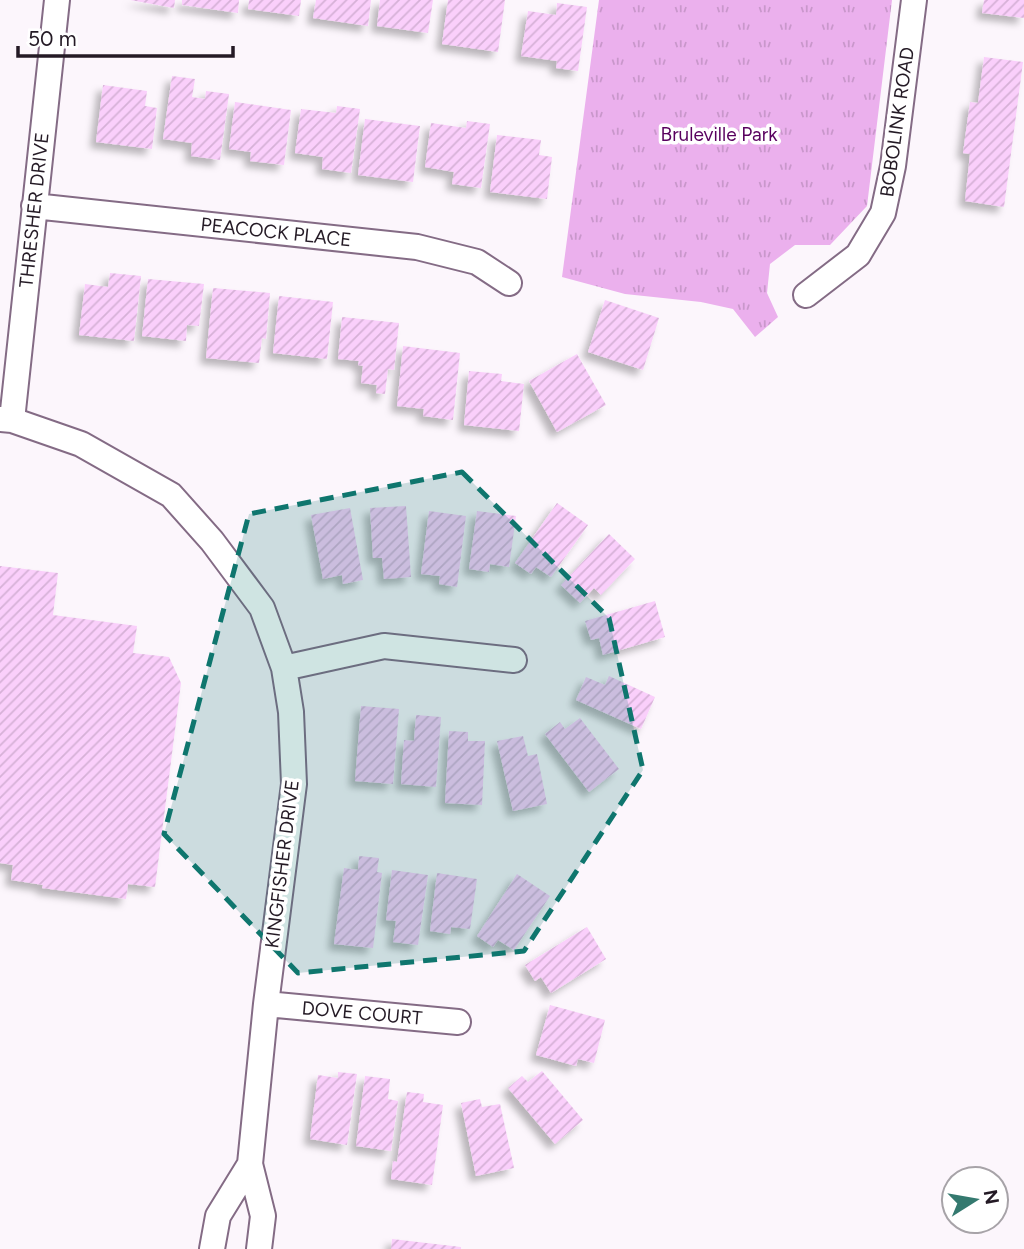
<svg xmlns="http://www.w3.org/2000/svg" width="1024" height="1249" font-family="Figtree,sans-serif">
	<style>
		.park { fill: url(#park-tufts) }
		.building { fill: url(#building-hatch); filter: url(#shadow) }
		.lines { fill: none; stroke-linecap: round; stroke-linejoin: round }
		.minor-casing { stroke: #846b85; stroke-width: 28 }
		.minor { stroke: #fff; stroke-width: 24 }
		.marked { fill: #0f766e; fill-opacity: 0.2; stroke: #0f766e; stroke-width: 5; stroke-dasharray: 14 9; stroke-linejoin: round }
		.labels { text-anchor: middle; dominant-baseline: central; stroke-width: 7; stroke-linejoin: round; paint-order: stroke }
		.street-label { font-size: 19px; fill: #241a25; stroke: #fff }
		.park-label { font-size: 19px; fill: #58005e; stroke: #fff }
	</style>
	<defs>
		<pattern id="park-tufts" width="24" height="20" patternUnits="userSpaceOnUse" patternTransform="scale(1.75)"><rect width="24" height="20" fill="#ebb0ed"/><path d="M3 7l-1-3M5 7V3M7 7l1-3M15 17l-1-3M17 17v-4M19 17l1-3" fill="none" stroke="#c997cb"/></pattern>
		<pattern id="building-hatch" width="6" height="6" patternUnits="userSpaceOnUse" patternTransform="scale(1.75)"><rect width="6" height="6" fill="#facffb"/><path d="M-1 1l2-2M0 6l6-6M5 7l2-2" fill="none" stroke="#d6b1d7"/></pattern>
		<filter id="shadow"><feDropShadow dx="-6" dy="6" stdDeviation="3.5" flood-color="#0004"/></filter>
	</defs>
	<rect width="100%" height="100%" fill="#fcf6fc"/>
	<path class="park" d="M599,0H892L867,206L830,245H795L770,264L767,293L778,317L755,337L733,309L701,302L625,294L562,277Z"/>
	<path class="building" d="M130,0H175L174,8Z
		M182,0H239L238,13L182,5Z
		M249,0H301L299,16L248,9Z
		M316,0H371L368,26L313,18Z
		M380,0H433L428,33L377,26Z
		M448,0H505L498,52L442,44Z
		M984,0H1024V18L982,13Z
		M557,3L587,7L578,71L556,68L557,61L521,56L528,11L556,15Z
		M984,57L1023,62L1004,207L965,201L970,154L963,153L970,102L978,103Z
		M172,76L195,79L192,97L205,99L206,91L229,94L220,160L191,156L192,143L163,139Z
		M103,85L147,91L145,106L157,108L152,149L96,142Z
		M235,102L291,110L284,165L250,161L251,152L229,149Z
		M337,106L360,109L351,173L322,169L323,157L295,153L301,109L336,113Z
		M365,119L420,126L413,182L358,175Z
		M467,121L490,124L481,188L452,184L454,172L425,167L431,123L466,128Z
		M497,135L541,140L539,155L552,157L547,199L490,192Z
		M110,273L141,276L134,341L79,335L85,284L108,287Z
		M148,279L204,284L199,326L187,325L186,341L142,336Z
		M213,288L270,293L266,339L262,338L259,363L206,358Z
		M279,296L333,302L327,359L273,353Z
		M605,300L659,318L643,370L588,352Z
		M342,317L399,323L394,370L388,369L385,394L376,393L377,385L361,383L363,366L358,365L359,361L338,359Z
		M403,346L460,353L453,420L423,416L424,409L397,406Z
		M577,354L606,405L557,432L529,381Z
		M469,371L502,374L501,381L524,384L519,431L464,425Z
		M557,503L588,525L551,577L536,567L531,574L515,563Z
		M406,506L411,577L384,579L382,558H373L370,508Z
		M350,508L363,580L343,584L342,575L323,579L311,515Z
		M429,511L466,516L457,587L439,584L440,576L421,574Z
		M477,511L516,516L509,567L490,564L489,572L469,569Z
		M609,534L635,559L601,595L594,588L580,603L561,585Z
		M0,566L58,573L53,615L137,626L133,653L169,657L181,683L155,887L128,884L126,899L42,888L43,885L11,880L13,865L0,863Z
		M655,601L665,637L603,655L599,638L591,640L585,621Z
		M609,676L655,697L641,729L576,700L586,677L605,685Z
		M361,706L399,709L393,784L355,781Z
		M416,715L441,717L436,787L401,784L404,740L414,741Z
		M580,718L619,769L589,792L545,734L560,722L565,729Z
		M449,731L468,732V741H485L482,805L445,803Z
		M523,736L528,756L537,754L547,804L513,811L497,741Z
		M359,856L379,858L377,872L382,873L373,948L334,944L344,868L358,870Z
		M392,870L428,875L418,945L393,942L396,921L386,920Z
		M437,873L477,879L470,929L451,927L450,934L430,931Z
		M517,874L550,896L514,950L498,940L493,947L477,936Z
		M587,927L606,959L551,993L541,977L535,981L525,965Z
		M550,1005L605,1020L594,1063L578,1059L576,1066L536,1055Z
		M542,1071L583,1120L555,1144L508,1088L522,1076L528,1082Z
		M338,1072L357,1074L347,1145L310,1139L318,1075L338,1078Z
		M365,1076L390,1079L388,1099L398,1101L391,1151L356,1146Z
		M407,1092L424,1094L423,1102L443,1105L432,1185L391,1179L393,1161L397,1162Z
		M480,1099L482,1107L500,1104L514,1168L476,1176L461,1103Z
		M392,1239L461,1247V1249H391Z"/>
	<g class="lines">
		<g class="minor-casing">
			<path id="minor" d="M34,206L417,247L477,262L509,283
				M806,295L858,255L883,213L893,166L914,0
				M0,419L12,420L81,444L171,495L212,541L262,608L284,668L291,712L294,784L266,1004L250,1164L263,1216L259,1249
				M12,420L57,0
				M284,668L384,646L514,660
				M266,1004L458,1022
				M212,1249L218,1216L250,1164"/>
		</g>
		<use href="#minor" class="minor"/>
	</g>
	<path class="marked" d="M462,472L609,618L643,770L524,951L298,973L164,834L249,514Z"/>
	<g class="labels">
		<g class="street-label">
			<text transform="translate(897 122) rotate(-82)">BOBOLINK ROAD</text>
			<text transform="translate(34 210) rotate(-84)">THRESHER DRIVE</text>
			<text transform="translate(276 232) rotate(6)">PEACOCK PLACE</text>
			<text transform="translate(282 864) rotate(-83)">KINGFISHER DRIVE</text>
			<text transform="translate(362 1013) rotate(5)">DOVE COURT</text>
		</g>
		<g class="park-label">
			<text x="719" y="134">Bruleville Park</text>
		</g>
	</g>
	<g transform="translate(975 1200) rotate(79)"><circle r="33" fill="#ffffff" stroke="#a7a3a8" stroke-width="2"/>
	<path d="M0-5L12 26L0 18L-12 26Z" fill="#34796f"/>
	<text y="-10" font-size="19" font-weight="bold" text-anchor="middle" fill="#241a25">N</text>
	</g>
	<path d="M18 46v10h215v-10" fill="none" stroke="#241a25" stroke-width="3.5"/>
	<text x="28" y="46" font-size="21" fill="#241a25" stroke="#ffffff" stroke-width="5" paint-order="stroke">50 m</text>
</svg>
